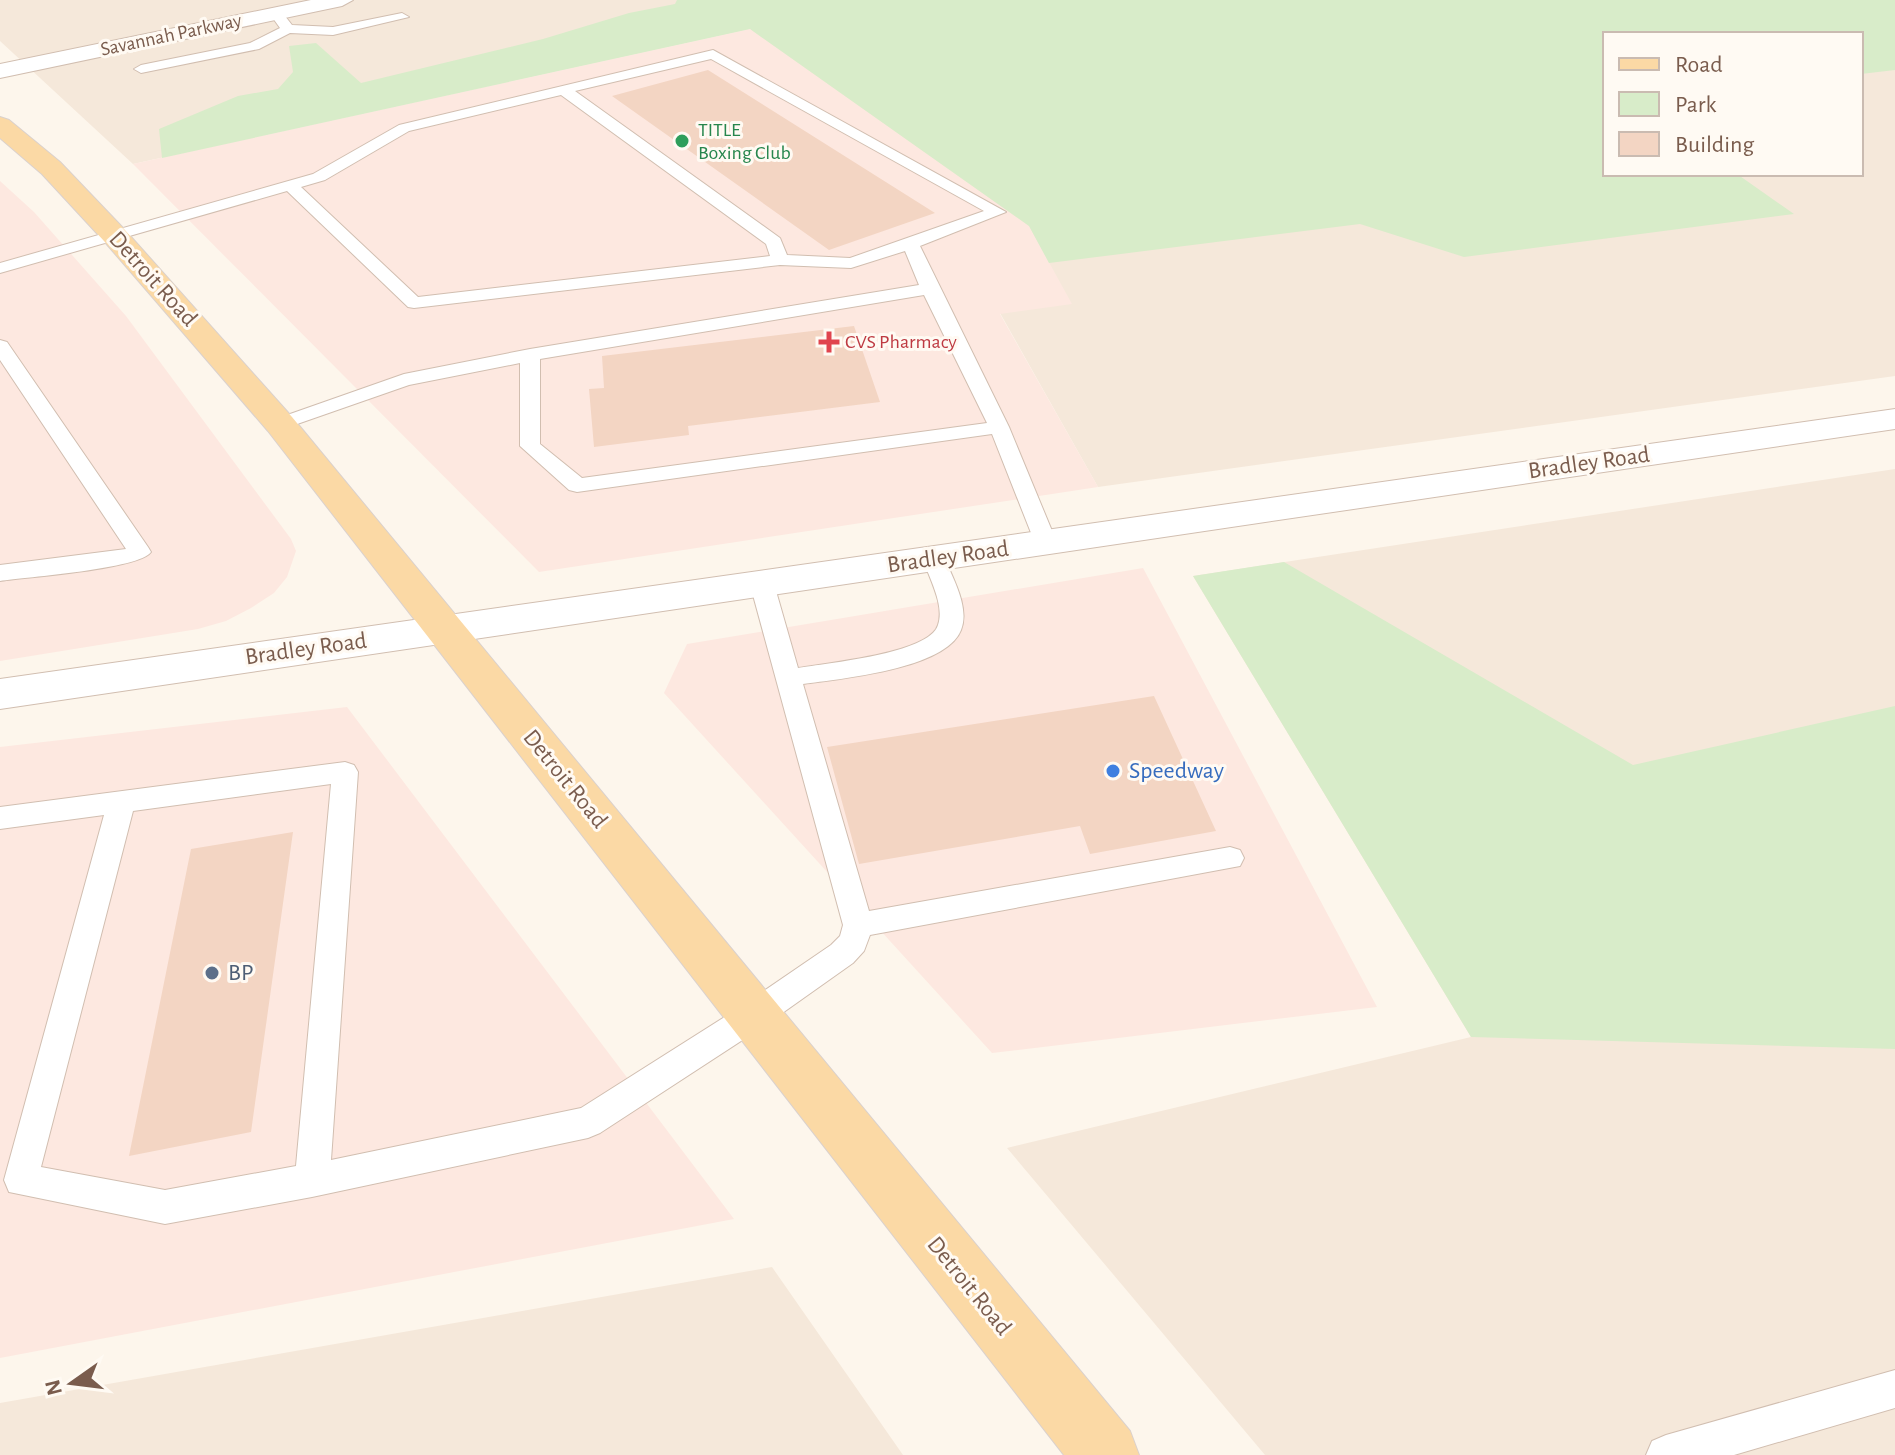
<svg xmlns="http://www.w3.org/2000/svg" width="1895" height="1455" font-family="'Alegreya Sans',sans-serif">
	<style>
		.residential { fill: #f5e8da; fill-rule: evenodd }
		.commercial { fill: #fde8e0 }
		.green { fill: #d8ecc9 }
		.building { fill: #f3d5c3 }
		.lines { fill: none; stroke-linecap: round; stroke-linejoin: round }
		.service-casing { stroke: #d1beb0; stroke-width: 2 }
		.minor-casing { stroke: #d1beb0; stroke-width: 2 }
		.tertiary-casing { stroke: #d1beb0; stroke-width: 2 }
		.primary-casing { stroke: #dad1cd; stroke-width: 2 }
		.service { fill: #fff; fill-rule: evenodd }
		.minor { fill: #fff; fill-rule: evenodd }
		.tertiary { fill: #fff; fill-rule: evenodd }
		.primary { fill: #fbd9a5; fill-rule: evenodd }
		.leisure-dot { fill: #2e9e5b; stroke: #fffaf3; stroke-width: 3 }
		.health-dot { fill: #e0444e; stroke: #fffaf3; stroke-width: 3 }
		.shop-dot { fill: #3f7fe0; stroke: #fffaf3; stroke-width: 3 }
		.service-dot { fill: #5c6f8a; stroke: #fffaf3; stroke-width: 3 }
		.labels { text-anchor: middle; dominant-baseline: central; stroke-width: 6; stroke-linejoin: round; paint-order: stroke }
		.far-street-label { font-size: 20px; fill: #7a5c4d; stroke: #fffaf3 }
		.far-leisure-label { font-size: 20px; fill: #27864d; stroke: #fffaf3; text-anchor: start }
		.far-health-label { font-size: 20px; fill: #be3a42; stroke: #fffaf3; text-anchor: start }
		.street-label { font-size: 24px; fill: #7a5c4d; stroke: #fffaf3 }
		.shop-label { font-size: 24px; fill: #366cbe; stroke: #fffaf3; text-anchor: start }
		.service-label { font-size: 24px; fill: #4e5e75; stroke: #fffaf3; text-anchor: start }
	</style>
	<rect width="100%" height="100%" fill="#fdf6ec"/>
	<path class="residential" d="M0,0H1895V376L1098,487L1000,313L750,29L133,164L0,41ZM1605,34H1861V174H1605Z
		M1895,469V1455H1265L1007,1148L1471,1037L1193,576Z
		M772,1267L903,1455H0V1403Z"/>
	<path class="commercial" d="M750,29L1029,226L1072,304L1000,314L1098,487L539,572L133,164Z
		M0,181L34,212L126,316L291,539L296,551L287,577L274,593L251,608L226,621L198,629L0,661Z
		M1143,568L1377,1007L992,1053L664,693L687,644Z
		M347,707L734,1219L0,1358V747Z"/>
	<path class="green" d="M677,0H1895V70L1861,74V34H1605V174H1737L1794,214L1464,257L1360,224L1049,263L1029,226L750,29L162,158L159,129L238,96L278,89L293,72L289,46L316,43L361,83L543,39L629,13L675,4Z
		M1284,562L1633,765L1895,706V1049L1471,1037L1193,576Z"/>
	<path class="building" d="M708,70L935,213L829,250L612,96Z
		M854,326L880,402L688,426L689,435L594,447L589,389L604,388L602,356Z
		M1154,696L1216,831L1090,854L1080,826L859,864L827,747Z
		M293,832L251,1132L129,1156L191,849Z"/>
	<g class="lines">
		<g class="service-casing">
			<path id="service" d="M271,11H281L292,25L333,27L402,13L409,17L333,35L290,33L259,49L141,73L134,69L141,65L250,43L280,28L270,14Z
				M713,50L1006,212L920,246L1009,427L1057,543L1054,548H1038L1035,543L992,434L577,492L569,490L520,446V363L409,385L280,430L270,424L273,420L404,374L530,349L919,285L905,251L851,268L780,265L414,308L408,307L287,191L0,273V263L313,174L399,125ZM711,59L984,211L850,258L787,255L780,238L575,91ZM561,95L766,244L770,256L418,297L301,187L325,180L409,131ZM924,295L987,423L582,478L540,444V359Z
				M0,340L7,342L148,547L151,552C140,569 26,577 0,581V565L126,549L0,360Z
				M934,552L942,554L945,559C953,579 970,608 961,630C946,669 840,679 803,684L869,911L1230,847L1240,850L1244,858L1240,866L870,935L864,951L853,963L764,1026L600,1133L588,1138L312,1197L165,1224L9,1192L4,1180L104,815L0,829V807L345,762L354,765L358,772L331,1160L581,1108L742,1006L831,945L840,936L843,925L750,584L754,579H770L774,584L798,668C826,663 929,654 938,625C945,605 929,578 923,559L926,554ZM331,784L296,1166L165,1190L41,1167L133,811Z
				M1895,1370V1408L1734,1455H1646L1652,1441L1666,1435Z"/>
		</g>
		<g class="minor-casing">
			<path id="minor" d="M311,0H353L342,6L0,78V64Z"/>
		</g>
		<g class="tertiary-casing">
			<path id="tertiary" d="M1895,409V429L0,709V679Z"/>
		</g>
		<g class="primary-casing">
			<path id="primary" d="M0,117L9,120L60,162L124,229L292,417L1130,1431L1139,1455H1064L268,431L104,241L42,174L0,138Z"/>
		</g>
		<use href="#service" class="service"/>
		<use href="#minor" class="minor"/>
		<use href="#tertiary" class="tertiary"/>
		<use href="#primary" class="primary"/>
	</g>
	<circle class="leisure-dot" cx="682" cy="141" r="8"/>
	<path class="health-dot" d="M825 330h8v8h8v8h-8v8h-8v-8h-8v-8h8z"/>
	<circle class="shop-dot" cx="1113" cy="771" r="8"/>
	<circle class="service-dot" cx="212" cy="973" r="8"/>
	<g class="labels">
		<g class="far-street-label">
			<text transform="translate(171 35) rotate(-12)">Savannah Parkway</text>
		</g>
		<g class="far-leisure-label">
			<text x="698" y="130">TITLE<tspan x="698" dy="23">Boxing Club</tspan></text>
		</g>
		<g class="far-health-label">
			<text x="845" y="342">CVS Pharmacy</text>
		</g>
		<g class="street-label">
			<text transform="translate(153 279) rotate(48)">Detroit Road</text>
			<text transform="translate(1589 463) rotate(-8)">Bradley Road</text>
			<text transform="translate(948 557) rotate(-8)">Bradley Road</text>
			<text transform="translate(306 649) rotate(-8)">Bradley Road</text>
			<text transform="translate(565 779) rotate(51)">Detroit Road</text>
			<text transform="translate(969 1286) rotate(51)">Detroit Road</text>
		</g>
		<g class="shop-label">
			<text x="1129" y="771">Speedway</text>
		</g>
		<g class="service-label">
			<text x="228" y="973">BP</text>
		</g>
	</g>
	<rect x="1603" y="32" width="260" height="144" fill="#fffaf3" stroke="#cabbb1" stroke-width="2"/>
	<rect x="1619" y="58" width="40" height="12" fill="#fbd9a5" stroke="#cabbb1" stroke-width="2"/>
	<text x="1675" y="72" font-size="24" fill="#7a5c4d">Road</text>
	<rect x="1619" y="92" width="40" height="24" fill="#d8ecc9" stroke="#cabbb1" stroke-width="2"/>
	<text x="1675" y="112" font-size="24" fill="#7a5c4d">Park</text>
	<rect x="1619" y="132" width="40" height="24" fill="#f3d5c3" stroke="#cabbb1" stroke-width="2"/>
	<text x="1675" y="152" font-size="24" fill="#7a5c4d">Building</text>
	<g transform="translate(72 1383) rotate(256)" stroke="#fffaf3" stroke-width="6" paint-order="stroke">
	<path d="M0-6L14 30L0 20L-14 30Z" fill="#7a5c4d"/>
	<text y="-12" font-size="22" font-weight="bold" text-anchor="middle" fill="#7a5c4d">N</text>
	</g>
</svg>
